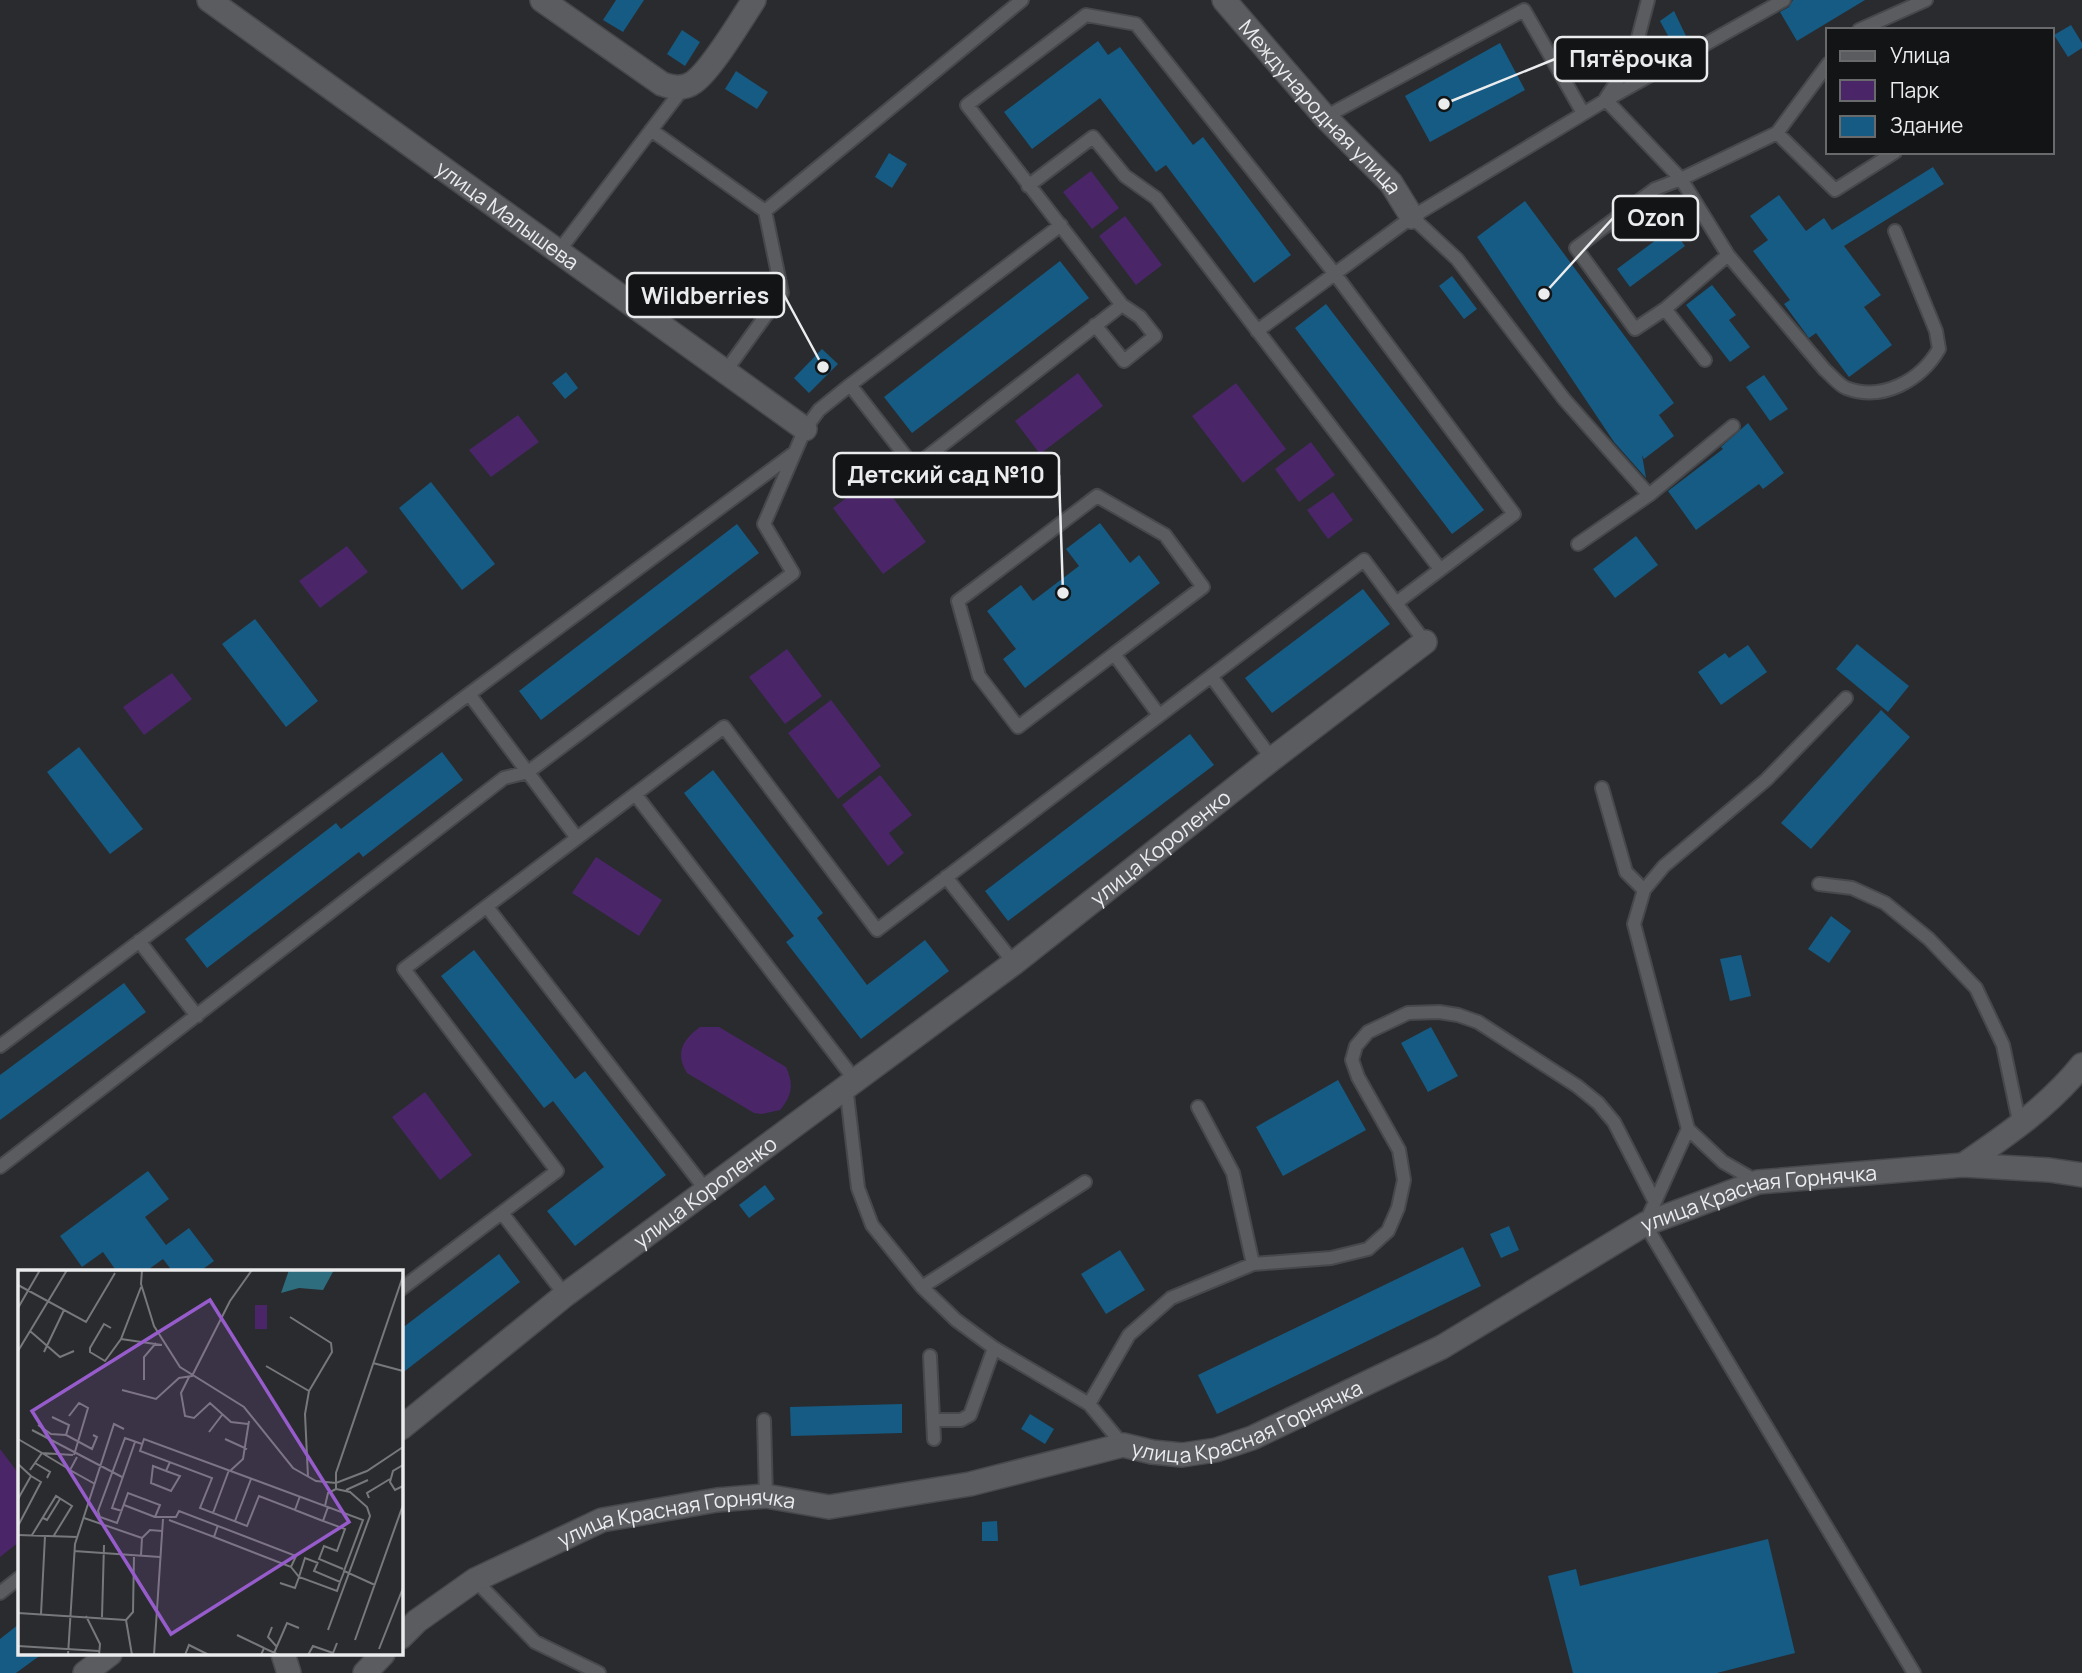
<svg xmlns="http://www.w3.org/2000/svg" width="2082" height="1673" font-family="Manrope,sans-serif">
	<style>
		.green { fill: #4a2669 }
		.building { fill: #165b83 }
		.lines { fill: none; stroke-linecap: round; stroke-linejoin: round }
		.service-casing { stroke: #46484b; stroke-width: 16 }
		.minor-casing { stroke: #46484b; stroke-width: 26 }
		.service { stroke: #5a5c5f; stroke-width: 12 }
		.minor { stroke: #5a5c5f; stroke-width: 23 }
		.labels { text-anchor: middle; dominant-baseline: central; stroke-width: 5; stroke-linejoin: round; paint-order: stroke }
		.street-label { font-size: 21px; fill: #ebecee; stroke: #131415 }
		.inset-road { fill: none; stroke: #77787b; stroke-width: 2 }
		.view { fill: #975ccb; fill-opacity: 0.15; stroke: #975ccb; stroke-width: 3.5 }
		.inset-edge { fill: none; stroke: #ebecee; stroke-width: 3.5 }
		.leader { fill: none; stroke: #ebecee; stroke-width: 2.5 }
		.callout-dot { fill: #ebecee; stroke: #131415; stroke-width: 2.5 }
		.callout { fill: #131415; stroke: #ebecee; stroke-width: 2.5 }
		.callout-label { font-size: 23px; text-anchor: middle; font-weight: bold; fill: #ebecee }
	</style>
	<rect width="100%" height="100%" fill="#2a2b2e"/>
	<path class="green" d="M1091,171L1119,208L1092,229L1063,192Z
		M1125,216L1162,265L1136,285L1099,236Z
		M1078,373L1103,406L1040,454L1015,421Z
		M1236,383L1286,449L1243,483L1192,416Z
		M518,415L539,442L491,477L469,450Z
		M1311,442L1335,475L1299,502L1275,469Z
		M876,475L926,542L883,574L833,508Z
		M1333,492L1353,520L1328,539L1307,510Z
		M347,546L368,572L320,608L299,581Z
		M787,649L822,696L785,724L749,677Z
		M172,673L192,699L144,735L123,707Z
		M831,700L881,766L838,799L788,733Z
		M880,775L912,815L889,833L904,853L888,866L842,805Z
		M596,857L662,900L639,936L572,893Z
		M700,1027H719L786,1067C794,1084 792,1096 780,1110L762,1114L754,1113L687,1073C675,1054 682,1040 700,1027Z
		M425,1092L472,1155L440,1180L392,1117Z
		M0,1449L19,1474V1542L0,1557Z"/>
	<path class="building" d="M616,0H644L623,32L603,20Z
		M1793,0H1865L1797,41L1780,12L1789,7Z
		M1674,11L1686,36L1672,43L1660,21Z
		M2071,25L2082,43V48L2068,57L2054,35Z
		M682,30L700,42L685,66L667,54Z
		M1098,41L1108,55L1120,47L1193,145L1203,137L1291,255L1254,283L1166,165L1156,172L1100,98L1032,149L1004,112Z
		M1500,43L1525,90L1430,142L1405,96Z
		M736,71L768,92L757,109L725,89Z
		M889,153L907,164L892,188L875,177Z
		M1933,167L1944,184L1844,246L1881,295L1864,307L1892,345L1849,377L1816,333L1809,338L1784,304L1790,300L1753,251L1768,240L1750,216L1779,195L1806,231L1824,218L1832,230Z
		M1525,201L1674,403L1659,415L1674,436L1644,459L1642,455L1646,478L1614,442L1477,237Z
		M1672,228L1685,246L1630,287L1617,269Z
		M1060,261L1089,298L912,433L884,397Z
		M1452,276L1477,309L1464,319L1439,286Z
		M1712,285L1736,315L1729,320L1750,347L1730,362L1686,305Z
		M1326,304L1484,510L1452,534L1295,328Z
		M822,349L838,364L809,393L794,378Z
		M566,372L578,388L565,399L552,383Z
		M1764,375L1788,409L1770,421L1746,387Z
		M1748,423L1784,473L1763,489L1759,484L1696,530L1668,491L1723,449L1721,447Z
		M431,482L495,564L462,590L399,508Z
		M1100,523L1130,563L1139,555L1160,583L1025,688L1003,659L1016,649L987,611L1021,585L1033,601L1079,566L1066,549Z
		M737,524L759,553L541,720L519,691Z
		M1636,536L1658,565L1615,598L1593,569Z
		M1363,589L1390,624L1272,713L1245,678Z
		M255,619L318,701L286,727L222,644Z
		M1857,644L1909,686L1888,712L1836,669Z
		M1748,645L1767,672L1721,705L1698,672L1725,653L1729,658Z
		M1881,710L1910,737L1811,849L1781,823Z
		M1190,734L1214,765L1008,921L985,891Z
		M79,747L143,829L110,854L47,772Z
		M442,752L463,780L363,857L359,852L207,968L185,939L336,823L341,829Z
		M713,770L823,913L817,918L867,985L925,940L949,971L861,1039L786,942L794,936L684,793Z
		M1831,916L1851,931L1829,963L1808,949Z
		M474,950L575,1079L585,1071L666,1175L575,1246L547,1211L604,1167L553,1101L544,1108L441,976Z
		M1741,955L1751,996L1730,1001L1720,959Z
		M124,983L146,1012L0,1120V1075Z
		M1431,1027L1458,1076L1428,1092L1401,1043Z
		M1338,1080L1366,1130L1283,1176L1256,1127Z
		M148,1171L169,1199L145,1217L166,1245L189,1228L214,1261L199,1272H173L163,1259L145,1272H117L103,1252L82,1267L60,1236Z
		M765,1185L775,1199L749,1218L739,1205Z
		M1509,1226L1519,1250L1501,1258L1490,1234Z
		M1463,1247L1481,1286L1217,1414L1198,1375Z
		M1120,1250L1145,1290L1106,1314L1081,1274Z
		M499,1254L520,1282L401,1374V1329Z
		M902,1404V1433L791,1436L790,1407Z
		M1030,1414L1054,1429L1045,1444L1021,1429Z
		M997,1521L998,1541H982V1522Z
		M1768,1539L1795,1653L1717,1673H1573L1548,1576L1576,1569L1580,1586Z
		M19,1624V1654H42L16,1673H0V1639Z"/>
	<g class="lines">
		<g class="service-casing">
			<path id="service" d="M1859,30L1926,0
				M1606,98L1633,57L1648,0
				M1606,100L1681,179L1728,255L1825,370C1832,376 1839,385 1846,388C1883,402 1921,380 1939,349L1936,331L1895,231
				M1325,117L1524,10L1583,113
				M651,130L765,211L1022,0
				M1777,133L1828,64
				M1028,186L1093,137L1125,176L1156,198L1440,569
				M1412,217L1457,259L1564,399L1649,495L1578,544
				M558,252L684,87
				M1665,309L1635,329L1576,248L1655,189L1681,179L1777,133L1835,190L1895,152
				M1095,325L1124,361L1155,336L1140,317L1122,305
				M1257,331L1412,217L1606,100L1784,0
				M1705,360L1665,309L1728,255
				M725,372L782,293L765,211
				M850,385L1061,225
				M1649,495L1733,426
				M1114,654L1018,727L979,676L958,601L1097,496L1165,535L1203,587L1114,654L1159,715
				M1211,676L1272,759
				M1846,698L1766,780L1664,866L1644,890L1634,924L1688,1129L1645,1224L1914,1673
				M1602,788L1626,872L1644,890
				M635,794L855,1080
				M577,838L469,694L794,453
				M946,877L1014,963
				M1819,884L1852,888L1885,903L1929,939L1976,988L2003,1045L2020,1126
				M487,907L706,1190
				M139,941L197,1016
				M0,1046L469,694
				M846,1086L858,1188L872,1225L922,1287L956,1320L994,1348L1089,1404L1123,1445
				M1198,1107L1233,1173L1253,1264
				M1688,1129L1723,1162L1758,1182
				M0,1167L504,778L528,772L793,573L764,524L805,429L819,410L850,385L914,467L1122,305L967,105L1086,15L1136,24L1335,274L1514,514L1396,603
				M502,1213L565,1295
				M922,1287L1085,1182
				M401,1289L557,1171L404,969L724,727L877,930L1364,560L1425,642
				M930,1356L934,1439
				M1089,1404L1129,1335L1171,1298L1253,1264L1331,1258L1368,1249L1388,1231L1398,1208L1404,1180L1399,1150L1358,1077L1352,1060L1356,1046L1368,1032L1408,1013L1439,1012L1458,1015L1478,1022L1577,1086L1598,1103L1614,1122L1655,1202
				M764,1420L766,1496
				M934,1420H961L970,1415L994,1348
				M475,1580L535,1642L599,1673
				M0,1593L19,1578"/>
		</g>
		<g class="minor-casing">
			<g id="minor">
				<path id="s1" d="M209,0L805,429"/>
				<path d="M542,0L662,84C673,88 685,89 694,82C712,69 741,20 754,0"/>
				<path id="s2" d="M1224,0L1325,117L1391,183L1412,217"/>
				<path d="M1963,1165C2007,1135 2049,1106 2082,1065"/>
				<path id="s3" d="M401,1428L565,1295L1014,963L1272,759L1425,642"/>
				<path id="s4" d="M401,1637L417,1621L475,1580L602,1520L717,1500L766,1496L829,1507L970,1484L1123,1445L1152,1452L1182,1455L1216,1450L1252,1438L1442,1347L1645,1224L1758,1182L1963,1165L2049,1170L2082,1175"/>
				<path d="M283,1654L289,1673"/>
				<path d="M85,1673L110,1654"/>
				<path d="M365,1673L383,1654"/>
			</g>
		</g>
		<use href="#service" class="service"/>
		<use href="#minor" class="minor"/>
	</g>
	<g class="labels">
		<g class="street-label">
			<text stroke="none"><textPath href="#s2" startOffset="144">Международная улица</textPath></text>
			<text stroke="none"><textPath href="#s1" startOffset="368">улица Малышева</textPath></text>
			<text stroke="none"><textPath href="#s3" startOffset="956">улица Короленко</textPath></text>
			<text stroke="none"><textPath href="#s3" startOffset="385">улица Короленко</textPath></text>
			<text stroke="none"><textPath href="#s4" startOffset="1463">улица Красная Горнячка</textPath></text>
			<text stroke="none"><textPath href="#s4" startOffset="896">улица Красная Горнячка</textPath></text>
			<text stroke="none"><textPath href="#s4" startOffset="308">улица Красная Горнячка</textPath></text>
		</g>
	</g>
	<g transform="translate(18 1270)">
		<rect width="385" height="385" fill="#2a2b2e"/>
		<path d="M237,35H249V59H237Z" fill="#4a2669"/>
		<path d="M271,0H316L305,20L281,18L263,23Z" fill="#2d6d7d"/>
		<path class="inset-road" d="M124,0L123,14L136,56L162,97L226,137L275,198L298,211L318,213L349,201L385,177M0,15L68,52L97,3M0,38L22,0M272,47L313,73L314,82L291,121L287,144L290,207M93,58L86,54L72,78V82L87,91L103,69L123,17M12,61L42,87L56,81M103,69L144,75M0,81L49,0M26,82L46,40M355,93L385,101M248,96L291,121M171,107L163,123L167,146L176,148L192,133L213,152L230,154M126,110V87L138,73M104,120L138,129L161,108L174,106L212,31L234,0M51,146L61,133L70,138L56,185M34,147L51,155L48,165L74,179L79,167L75,165M385,153V180M20,155L33,164L48,165M14,160L104,207M191,162L204,145M0,169L24,183L55,185M207,169L229,179M124,174L107,168L80,241L82,247L99,253L110,223L142,235L137,247H158L161,241L278,286L273,297L196,267M59,187L52,200L77,214M17,193L32,202L29,208M0,194L13,206L0,229M385,195L375,201L372,212L377,220L385,216M12,200L24,183L49,198M148,201L162,206L153,221L133,213L135,196L148,201L152,192M212,201L225,189L231,151M318,219V203L385,6M328,220L350,210M282,226L277,240L241,226L229,256L182,238L194,208L122,181L126,169L345,250L326,301L357,315M351,228L349,223L372,209M106,235L137,247M307,236L310,223L318,219M310,237L305,251L327,259L319,281L306,276L301,289L325,299M277,240L305,251M104,241L94,238L117,172M195,243L211,200M25,248L29,250L42,229M66,248L124,268L123,285M151,250L196,267L200,255M217,251L233,209M0,256L23,212L13,206M0,265L60,267M14,265L38,226L54,236L35,267M124,268L132,260L144,261M56,281L142,287M300,292L296,301L322,312L326,302M300,293L287,288L281,307L319,321L322,312M262,313L277,318L281,307L273,297M0,343L108,350M23,344L27,266M68,346L82,374L81,385M84,347L86,275M108,350L115,342L116,285M108,350L114,385M254,357L250,367L259,377M310,360L352,246L349,237L332,222L318,219M219,365L246,378M337,370L385,235M0,376L81,381M361,379L385,318M256,383L269,353L281,358M50,385L57,274L96,154L106,159M136,385L145,249M167,385L171,375L191,385M243,385L246,378L261,385M290,385L295,376L315,383L319,373"/>
		<path class="view" d="M192,30L331,252L153,364L14,141Z"/>
		<rect width="385" height="385" class="inset-edge"/>
	</g>
	<path class="leader" d="M1444 104L1555 59M1544 294L1613 218M823 367L784 295M1063 593L1059 475"/>
	<g class="callout-dot">
		<circle cx="1444" cy="104" r="7"/>
		<circle cx="1544" cy="294" r="7"/>
		<circle cx="823" cy="367" r="7"/>
		<circle cx="1063" cy="593" r="7"/>
	</g>
	<g class="callout">
		<rect x="1555" y="37" width="152" height="44" rx="7"/>
		<rect x="1613" y="196" width="85" height="44" rx="7"/>
		<rect x="627" y="273" width="157" height="44" rx="7"/>
		<rect x="834" y="453" width="225" height="44" rx="7"/>
	</g>
	<g class="callout-label">
		<text x="1631" y="67">Пятёрочка</text>
		<text x="1656" y="226">Ozon</text>
		<text x="705" y="304">Wildberries</text>
		<text x="946" y="483">Детский сад №10</text>
	</g>
	<rect x="1826" y="28" width="228" height="126" fill="#131415" stroke="#696a6c" stroke-width="2"/>
	<rect x="1840" y="51" width="35" height="10" fill="#5a5c5f" stroke="#696a6c" stroke-width="2"/>
	<text x="1890" y="63" font-size="21" fill="#ebecee">Улица</text>
	<rect x="1840" y="80" width="35" height="21" fill="#4a2669" stroke="#696a6c" stroke-width="2"/>
	<text x="1890" y="98" font-size="21" fill="#ebecee">Парк</text>
	<rect x="1840" y="116" width="35" height="21" fill="#165b83" stroke="#696a6c" stroke-width="2"/>
	<text x="1890" y="133" font-size="21" fill="#ebecee">Здание</text>
</svg>
